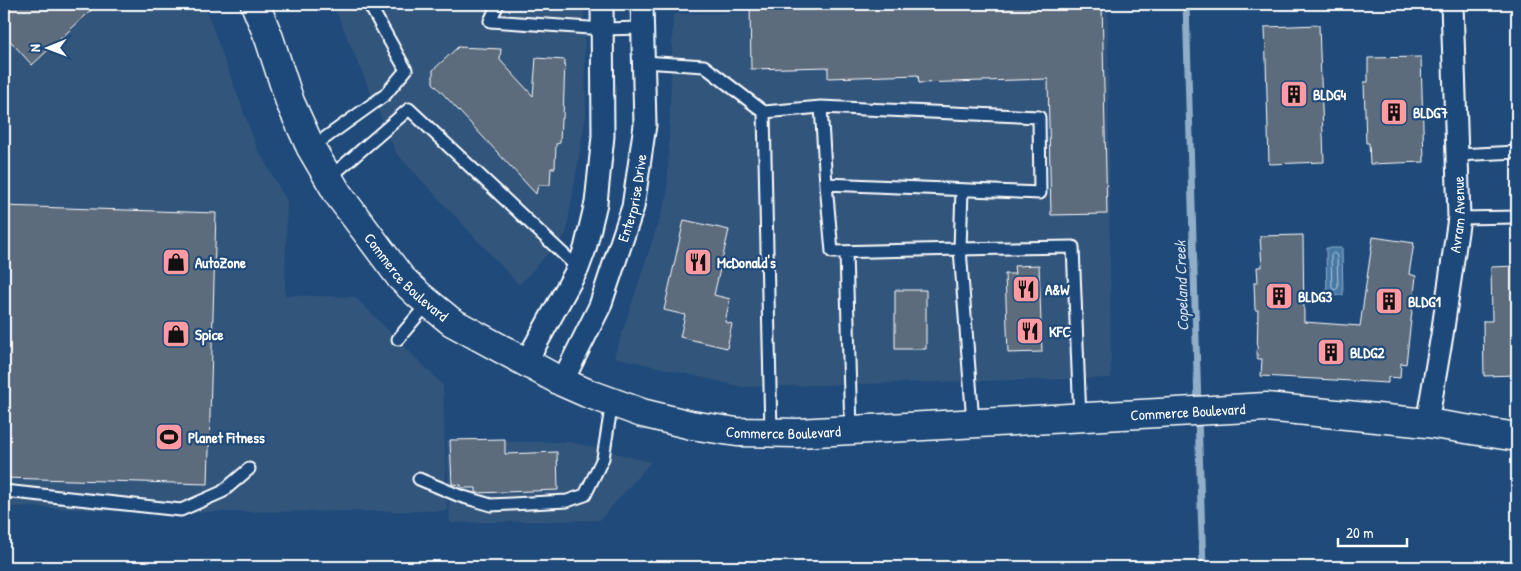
<svg xmlns="http://www.w3.org/2000/svg" width="1521" height="571" font-family="'Patrick Hand',sans-serif">
	<style>
		.built { fill: #32547b }
		.water { fill: #4778a4; stroke: #91aec8 }
		.lines { fill: none; stroke-linecap: round; stroke-linejoin: round }
		.shore { stroke: #b5c9db; stroke-width: 1 }
		.stream { stroke: #91aec8; stroke-width: 7 }
		.building { fill: #5d6c7d; stroke: #fff }
		.service-casing { stroke: #fff; stroke-width: 15 }
		.minor-casing { stroke: #fff; stroke-width: 25 }
		.tertiary-casing { stroke: #fff; stroke-width: 31 }
		.service { stroke: #1f4a7a; stroke-width: 11 }
		.minor { stroke: #1f4a7a; stroke-width: 21 }
		.tertiary { stroke: #1f4a7a; stroke-width: 28 }
		.labels { text-anchor: middle; dominant-baseline: central; stroke-width: 4.5; stroke-linejoin: round; paint-order: stroke }
		.poi-label { font-size: 15px; font-weight: bold; fill: #fff; stroke: #1f4a7a; text-anchor: start }
		.street-label { font-size: 15px; fill: #fff; stroke: #1f4a7a }
		.water-label { font-size: 16px; font-style: italic; fill: #d1dde8; stroke: #1f4a7a }
	</style>
	<rect width="100%" height="100%" fill="#1f4a7a"/>
	<filter id="ink" filterUnits="userSpaceOnUse"><feTurbulence type="fractalNoise" baseFrequency=".02" numOctaves="2"/><feDisplacementMap in="SourceGraphic" scale="10" xChannelSelector="R" yChannelSelector="G"/><feConvolveMatrix kernelMatrix="1 2 1 2 8 2 1 2 1" color-interpolation-filters="sRGB"/></filter>
	<g filter="url(#ink)">
		<path class="built" d="M4,4H188L191,7L204,4L257,148L287,201L285,295L355,297L443,385L447,511L210,512L178,514L4,506Z
			M333,4H584L586,115L566,234L519,285L396,153Z
			M1108,5L1111,378L742,387L614,357L667,196L673,14Z
			M447,441L571,442L651,462L600,520L450,523Z"/>
		<path class="water" d="M1326,248H1342L1343,295L1327,296Z"/>
		<g class="lines">
			<path class="shore" d="M1334,253L1337,256L1338,288L1335,290L1332,288L1331,256Z"/>
			<path class="stream" d="M1186,4L1198,406
				M1198,416L1203,567"/>
		</g>
		<path class="building" d="M4,4H98L32,65L4,34Z
			M750,4H1102L1107,214L1051,215L1048,79L919,83L918,75L828,78V67L751,69Z
			M1319,25L1324,162L1269,164L1265,27Z
			M458,47L501,49L500,60L533,96L536,58L565,60L563,119H561L560,143L556,144L555,168H551L550,185H538L536,194L433,83V70Z
			M1421,57L1424,162L1370,164L1369,143H1366L1364,82H1368V58Z
			M4,206L216,213L208,484L4,478Z
			M684,220L729,230L714,295L730,299L725,322L732,324L727,348L680,337L685,315L664,310Z
			M1303,235L1304,322L1360,326L1373,237L1414,243L1409,274L1416,276L1406,364L1401,363L1400,378L1388,377V383L1261,376L1262,359H1257L1258,310H1255L1254,282H1258L1257,267H1262L1260,236Z
			M1039,265L1042,352L1008,353L1005,274H1015L1014,266Z
			M1517,266V375L1484,376L1483,321H1492L1491,267Z
			M895,290H926V349H895Z
			M505,439V454L557,452L558,490L476,493V488H461V485L452,484L450,440Z"/>
		<g class="lines">
			<g class="service-casing">
				<path id="service" d="M498,4L490,21L603,29L643,28
					M644,62L704,66L764,112L821,107L1039,117L1040,193L826,184L832,252L960,249L973,423
					M821,107L826,184
					M764,112L771,433
					M311,148L385,95L406,70L369,4
					M1457,155L1517,152
					M329,178L409,109L578,268
					M962,190L960,249L1073,247L1080,418
					M1459,218L1517,217
					M846,252L851,431
					M398,339L428,303
					M419,479L460,496L491,505L567,501L585,495L603,458L612,402
					M4,491L181,510L222,492L249,469"/>
			</g>
			<g class="minor-casing">
				<g id="minor">
					<path d="M526,362L578,268L585,249L596,203L603,136L602,4"/>
					<path id="s1" d="M562,382L600,306L633,207L645,125L642,4"/>
					<path id="s2" d="M1427,423L1442,335L1459,218L1452,4"/>
				</g>
			</g>
			<g class="tertiary-casing">
				<g id="tertiary">
					<path id="s3" d="M255,4L269,38L290,102L311,148L338,194L401,278L420,296L452,322L562,382L587,393L642,413L691,425L737,432L797,433L1266,407L1427,423L1517,437"/>
				</g>
			</g>
			<use href="#service" class="service"/>
			<use href="#minor" class="minor"/>
			<use href="#tertiary" class="tertiary"/>
		</g>
	</g>
	<defs>
		<g id="building-square" transform="scale(1.4375)"><rect x="-9" y="-9" width="18" height="18" rx="4" fill="#ff9aa2" stroke="#1f4a7a"/><path d="M-4-6H4V6H1V3H-1V6H-4ZM-2.5-4.3h1.7v1.8h-1.7ZM.8-4.3h1.7v1.8H.8ZM-2.5-1h1.7V.8h-1.7ZM.8-1h1.7V.8H.8Z" fill="#111"/></g>
		<g id="shop-square" transform="scale(1.4375)"><rect x="-9" y="-9" width="18" height="18" rx="4" fill="#ff9aa2" stroke="#1f4a7a"/><path d="M-5-2.5h2.3a2.7 3.5 0 0 1 5.4 0H5L5.5 6h-11ZM-1.5-2.5h3a1.5 2.3 0 0 0-3 0Z" fill="#111"/></g>
		<g id="restaurant-square" transform="scale(1.4375)"><rect x="-9" y="-9" width="18" height="18" rx="4" fill="#ff9aa2" stroke="#1f4a7a"/><path d="M-5-6h1v4h1v-4h1v4h1v-4h1v5L-1.5 .5V6h-2V.5L-5-1ZM5-6V6H3V1.5H1.5Q1.5-4 5-6Z" fill="#111"/></g>
		<g id="stadium-square" transform="scale(1.4375)"><rect x="-9" y="-9" width="18" height="18" rx="4" fill="#ff9aa2" stroke="#1f4a7a"/><path d="M0-5a6.5 5 0 1 0 0 10a6.5 5 0 1 0 0-10ZM-3.5-1.8h7v3.6h-7Z" fill="#111"/></g>
	</defs>
	<g fill-rule="evenodd">
		<use href="#building-square" x="1294" y="94"/>
		<use href="#building-square" x="1394" y="112"/>
		<use href="#shop-square" x="176" y="262"/>
		<use href="#restaurant-square" x="698" y="262"/>
		<use href="#restaurant-square" x="1026" y="289"/>
		<use href="#building-square" x="1279" y="296"/>
		<use href="#building-square" x="1389" y="301"/>
		<use href="#restaurant-square" x="1030" y="331"/>
		<use href="#shop-square" x="176" y="334"/>
		<use href="#building-square" x="1331" y="352"/>
		<use href="#stadium-square" x="169" y="437"/>
	</g>
	<g class="labels">
		<g class="poi-label">
			<text x="1313" y="94">BLDG4</text>
			<text x="1413" y="112">BLDG7</text>
			<text x="195" y="262">AutoZone</text>
			<text x="717" y="262">McDonald's</text>
			<text x="1045" y="289">A&amp;W</text>
			<text x="1298" y="296">BLDG3</text>
			<text x="1408" y="301">BLDG1</text>
			<text x="1049" y="331">KFC</text>
			<text x="195" y="334">Spice</text>
			<text x="1350" y="352">BLDG2</text>
			<text x="188" y="437">Planet Fitness</text>
		</g>
		<g class="street-label">
			<text stroke="none"><textPath href="#s1" startOffset="198">Enterprise Drive</textPath></text>
			<text stroke="none"><textPath href="#s2" startOffset="211">Avram Avenue</textPath></text>
			<text stroke="none"><textPath href="#s3" startOffset="316">Commerce Boulevard</textPath></text>
			<text stroke="none"><textPath href="#s3" startOffset="1140">Commerce Boulevard</textPath></text>
			<text stroke="none"><textPath href="#s3" startOffset="735">Commerce Boulevard</textPath></text>
		</g>
		<g class="water-label">
			<text transform="translate(1181 286) rotate(-92)">Copeland Creek</text>
		</g>
	</g>
	<rect width="1521" height="571" fill="none" stroke="#1f4a7a" stroke-width="20"/>
	<rect x="10" y="10" width="1501" height="551" fill="none" stroke="#fff" stroke-width="2" filter="url(#ink)"/>
	<g transform="translate(48 48) rotate(269)" stroke="#1f4a7a" stroke-width="4" paint-order="stroke">
	<path d="M0-4L9 19L0 12L-9 19Z" fill="#ffffff"/>
	<text y="-8" font-size="14" font-weight="bold" text-anchor="middle" fill="#ffffff">N</text>
	</g>
	<path d="M1338 538v8h69v-8" fill="none" stroke="#ffffff" stroke-width="2.5"/>
	<text x="1346" y="538" font-size="15" fill="#ffffff" stroke="#1f4a7a" stroke-width="4" paint-order="stroke">20 m</text>
</svg>
